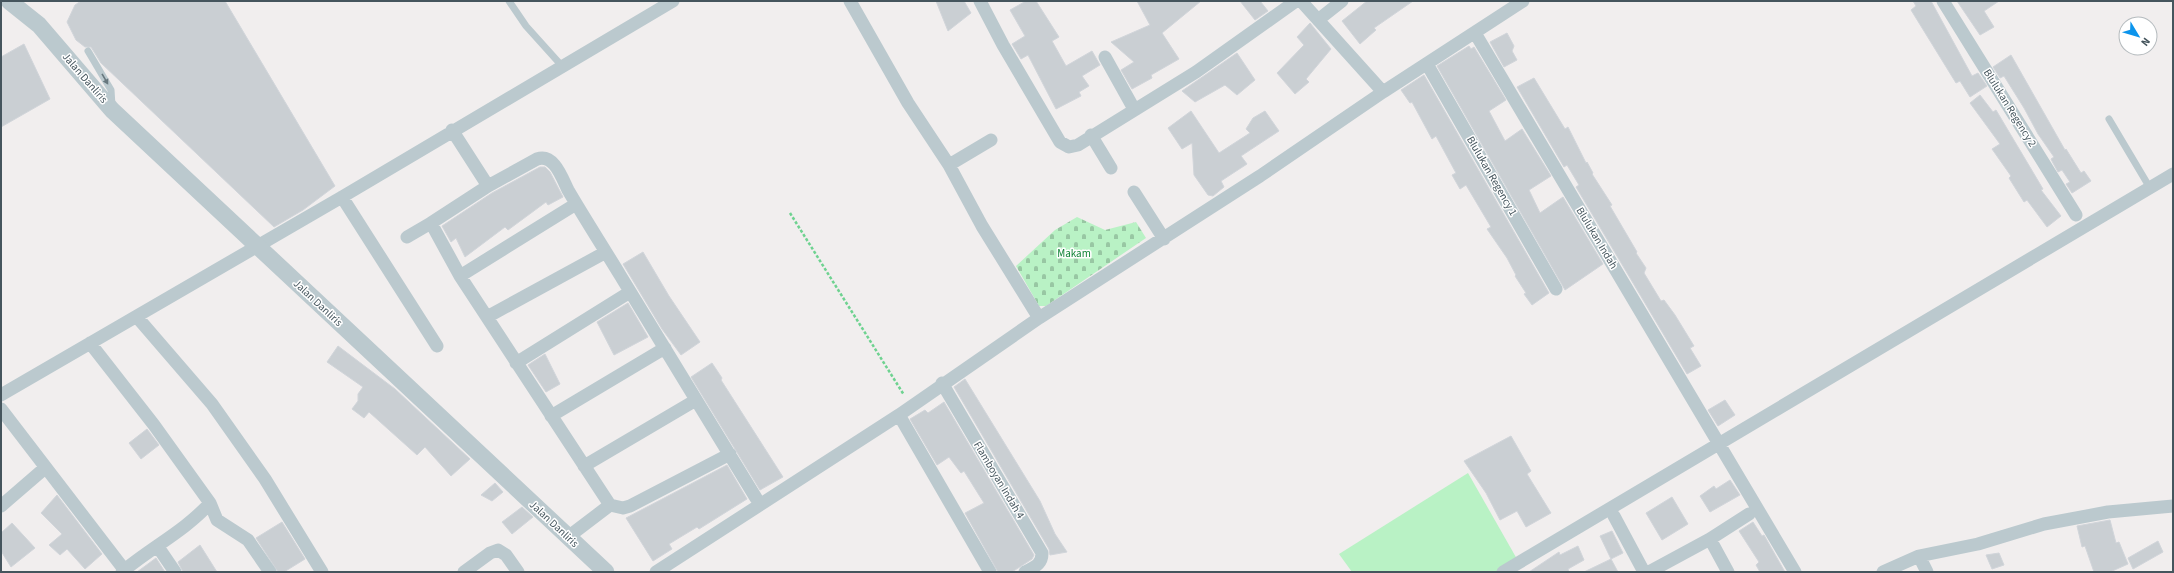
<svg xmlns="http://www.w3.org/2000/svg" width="2174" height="573" font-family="'Source Sans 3',sans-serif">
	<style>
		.cemetery { fill: url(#cemetery-stones) }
		.pitch { fill: #b9f2c5 }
		.building { fill: #cacfd3; stroke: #d1d5da }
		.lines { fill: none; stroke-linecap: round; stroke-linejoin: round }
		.path { stroke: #6ed290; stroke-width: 2.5; stroke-dasharray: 3 2; stroke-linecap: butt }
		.service { stroke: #bbc9ce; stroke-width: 7 }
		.minor { stroke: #bbc9ce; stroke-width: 13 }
		.tertiary { stroke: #bbc9ce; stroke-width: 17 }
		.oneway { fill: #68787f }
		.labels { text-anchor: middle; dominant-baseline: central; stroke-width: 3; stroke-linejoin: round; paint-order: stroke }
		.street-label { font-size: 11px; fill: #45555d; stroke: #fff }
		.park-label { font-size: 11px; fill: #108336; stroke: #fff }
	</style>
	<defs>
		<pattern id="cemetery-stones" width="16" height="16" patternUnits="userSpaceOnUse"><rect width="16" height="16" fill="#b9f2c5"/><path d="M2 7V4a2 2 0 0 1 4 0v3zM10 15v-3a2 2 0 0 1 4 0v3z" fill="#98c7a3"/></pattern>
	</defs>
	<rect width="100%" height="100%" fill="#f1eeee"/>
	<path class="cemetery" d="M1077,217L1105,230L1136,222L1146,238L1046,306H1039L1016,266L1055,230Z"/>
	<path class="pitch" d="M1468,473L1517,559L1496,572H1352L1339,554Z"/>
	<path class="building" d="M81,1H225L335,186L303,210L274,227L101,63L91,47H85L76,40L67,22L75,5Z
		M936,1H964L971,13L948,31Z
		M1026,1H1036L1059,37L1052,41L1066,66L1092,51L1100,65L1082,76L1089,86L1079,92L1081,96L1056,109L1028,55L1021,59L1012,44L1025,36L1010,10Z
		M1137,1H1201L1162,33L1179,59L1151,75L1152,78L1132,89L1121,70L1134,62L1111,42L1150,25Z
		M1240,1H1260L1268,11L1255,20Z
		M1367,1H1413L1374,28L1376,30L1360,44L1342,21Z
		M1913,1H1931L1972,76L1978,73L1987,86L1970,97L1960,81L1956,83L1911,10L1916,6Z
		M1957,1H1999L1984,11L1994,27L1980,35Z
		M1310,23L1331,49L1306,79L1309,82L1295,94L1277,73L1304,45L1297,37Z
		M1507,33L1514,46L1512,51L1517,60L1504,67L1490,42Z
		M24,44L50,99L1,127V57Z
		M1469,46L1471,49L1474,47L1506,100L1489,111L1505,141L1522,129L1551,176L1529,190L1540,213L1563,197L1603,264L1565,290L1437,66Z
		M1237,53L1255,80L1237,95L1225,85L1195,102L1182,91Z
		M2011,55L2065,150L2066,149L2081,173L2084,171L2091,181L2072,193L2066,184L2070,182L2062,170L2058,172L2053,163L2051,159L2054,157L2038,134L2024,108L2004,76L2000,78L1993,67Z
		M1424,75L1549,293L1532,305L1524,294L1526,293L1515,276L1516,275L1507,258L1487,229L1491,227L1466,185L1460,189L1452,175L1456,173L1436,136L1432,139L1412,102L1410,103L1401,90Z
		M1534,78L1565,129L1568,127L1586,163L1587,162L1593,173L1592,174L1612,205L1610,206L1637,252L1636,253L1646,268L1644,273L1661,301L1664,300L1675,315L1694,346L1690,348L1701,366L1687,374L1576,187L1579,185L1567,165L1564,167L1517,87Z
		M1980,95L1993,112L1996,110L2043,189L2041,190L2061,216L2047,227L2027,200L2024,202L2009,178L2011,176L1992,149L2000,144L1970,103Z
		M1191,111L1219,153L1250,133L1246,129L1253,118L1265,111L1279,131L1241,156L1247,164L1221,181L1224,187L1213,196L1208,195L1194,175L1192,143L1182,149L1168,128Z
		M540,167H545L550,172L563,197L548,205L546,202L508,230L505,227L465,257L456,238L451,242L442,226L492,193Z
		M643,252L669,296L700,342L681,355L662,329L623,264Z
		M628,303L648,337L614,355L597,322Z
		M338,346L395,389L470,459L451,476L425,447L417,455L369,412L364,418L352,409L358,401V394L363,387L327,362Z
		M545,354L560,384L546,392L528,365Z
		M712,363L722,378L721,380L783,477L760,490L691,377Z
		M965,379L1040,501L1055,534L1067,552L1050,555L1049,549L954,387Z
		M1725,400L1735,415L1718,426L1708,410Z
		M944,402L1034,555L1032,559L1012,572H998L965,513L984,503L964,471L961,473L949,457L937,465L910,419L925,410L928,413Z
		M147,429L159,445L141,459L129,443Z
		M1511,436L1531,471L1527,474L1551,513L1526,527L1517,511L1500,520L1486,493L1464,461Z
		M727,465L747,499L699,529L697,527L669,544L672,549L653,561L626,518Z
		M1730,480L1740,495L1710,512L1700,496L1714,486L1716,489Z
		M495,483L503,492L492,501L481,495Z
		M57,495L102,554L85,569L67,549L60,555L49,545L62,534L41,513Z
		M1672,497L1688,524L1662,540L1646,513Z
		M522,507L533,517L512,534L502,522Z
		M2110,520L2116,543L2119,542L2128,564L2110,572H2094L2085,546L2082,547L2077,526Z
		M282,522L305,559L284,572H278L256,538Z
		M1753,522L1762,536L1764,535L1785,572H1760L1756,565L1759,562L1739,531Z
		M12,523L35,548L11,567L1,551V533Z
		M1612,531L1623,553L1611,559L1600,536Z
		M2158,541L2163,552L2133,569L2128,558Z
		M200,545L217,572H183L178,562Z
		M1578,546L1584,560L1568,569L1569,572H1529L1559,552L1560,555Z
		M1999,553L2004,565L1992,569L1986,555Z
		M156,558L165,572H137Z
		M1611,559L1618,572H1584Z"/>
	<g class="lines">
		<path class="path" d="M790,213L904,395"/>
		<path class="service" d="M509,1L526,26L562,66
			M88,51L111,90L112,106
			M2109,119L2150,188"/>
		<path class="minor" d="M850,1L908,103L949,165L982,226L1039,318
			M980,1L1003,45L1060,142L1069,147L1078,145L1196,72L1296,1
			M1301,1L1383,92
			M1943,1L2076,215
			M1318,20L1342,1
			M1475,33L1795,572
			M1105,57L1134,109
			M1427,64L1556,289
			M452,130L488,186
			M1091,135L1111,168
			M949,165L991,140
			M1134,192L1164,239
			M342,197L437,346
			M407,237L431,223
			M460,276L576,204
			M137,317L212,404L265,479L322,572
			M487,317L606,252
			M90,343L154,425L210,503C185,531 150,548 122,572
			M516,363L630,292
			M942,383L1042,553C1042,565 1034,567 1025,572
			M1,395L342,197L673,1
			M1,409L126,572
			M899,415L990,572
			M551,416L665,348
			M730,454L630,506L623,508L610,505L460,276L431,223L488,186L537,159C554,153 562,178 568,190C585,219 603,247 620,275C665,350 711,423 756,498
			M584,466L696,400
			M210,503L217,520L248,540L270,572
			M1,506L45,468
			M1614,516L1644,572
			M568,537L610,505
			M1710,539L1728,572
			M158,547L175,572
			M1919,556L1927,572
			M464,572L490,553L498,550L506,555L518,572
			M656,572L899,415L1039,318L1260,176L1383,92L1523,1
			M1503,572L2173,174
			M1649,572L1710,539L1749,514
			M1883,572L1919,556L1978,544L2044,524L2108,512L2173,506"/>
		<path class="tertiary" d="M9,1L39,25L112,110L606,572"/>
	</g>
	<defs><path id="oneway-solid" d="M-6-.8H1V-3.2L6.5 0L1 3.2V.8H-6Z"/></defs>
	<use class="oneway" href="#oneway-solid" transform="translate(105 79) rotate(60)"/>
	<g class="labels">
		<g class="street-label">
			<text transform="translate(85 78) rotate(49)">Jalan Danliris</text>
			<text transform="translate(2010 108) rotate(58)">Blulukan Regency 2</text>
			<text transform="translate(1492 176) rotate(60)">Blulukan Regency 1</text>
			<text transform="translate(1597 238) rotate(59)">Blulukan Indah</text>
			<text transform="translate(318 303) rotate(43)">Jalan Danliris</text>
			<text transform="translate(999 480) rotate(59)">Flamboyan Indah 4</text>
			<text transform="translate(554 524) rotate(43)">Jalan Danliris</text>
		</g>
		<g class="park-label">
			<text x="1074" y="253">Makam</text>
		</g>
	</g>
	<rect width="2174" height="573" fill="none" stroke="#45555d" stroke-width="4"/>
	<g transform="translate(2138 36) rotate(128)"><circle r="19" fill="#ffffff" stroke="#b5bbbe"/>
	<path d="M0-3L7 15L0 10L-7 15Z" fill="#0c94ec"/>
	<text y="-6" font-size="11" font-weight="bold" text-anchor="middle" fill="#45555d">N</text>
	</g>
</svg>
